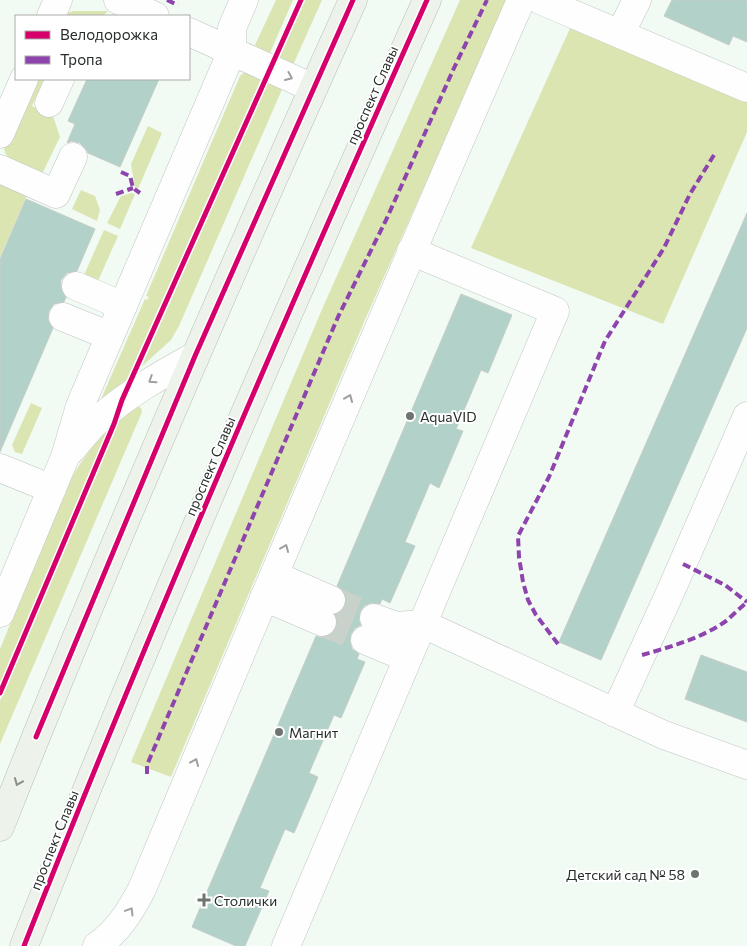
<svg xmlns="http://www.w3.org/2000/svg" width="747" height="946" font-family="Commissioner,sans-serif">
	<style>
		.green { fill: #dae5b2 }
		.building { fill: #b2d1c9; stroke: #c6cdca }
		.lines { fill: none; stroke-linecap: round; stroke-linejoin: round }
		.minor-tunnel { stroke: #c9d1cb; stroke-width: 28; stroke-dasharray: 28 14; stroke-linecap: butt }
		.minor-casing { stroke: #c0c6c2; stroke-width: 29 }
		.major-casing { stroke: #b3c0b0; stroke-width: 29 }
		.minor { stroke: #fdfefd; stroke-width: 28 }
		.major { stroke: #edf2eb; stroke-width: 28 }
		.quiet { stroke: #8e44ad; stroke-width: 4; stroke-dasharray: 8 4; stroke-linecap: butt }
		.cycleway-casing { stroke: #fff; stroke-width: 8 }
		.cycleway { stroke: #d6006c; stroke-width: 5 }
		.oneway { stroke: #9da09e }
		.oneway2 { stroke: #8a908a }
		.poi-dot { fill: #6e7570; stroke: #fff; stroke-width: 2 }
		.labels { text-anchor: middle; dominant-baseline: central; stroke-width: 4; stroke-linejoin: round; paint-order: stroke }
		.street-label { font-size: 14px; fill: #272d29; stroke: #fff }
		.poi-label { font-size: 14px; fill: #272d29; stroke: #fff; text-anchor: start }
	</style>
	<rect width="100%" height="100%" fill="#f2faf4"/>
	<path class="green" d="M276,0H293L269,55L258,51L255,45Z
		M299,0H322L293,65L274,58Z
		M460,0H507L364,322L171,777L131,762L323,307Z
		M74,11H108L103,16H60L66,13Z
		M571,26L747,99V132L663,324L471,248Z
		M245,72L262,77L249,107L134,373L103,401L101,399L145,299L147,300L149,297L146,296L240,76Z
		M32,79H44L32,106L53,116L60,137L42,174C28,168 3,163 4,145Z
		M266,79L283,87L179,326L171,340L141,367Z
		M148,126L162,133L138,189L135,187L131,164Z
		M0,182L29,191L0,257Z
		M81,190L95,196L100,210L97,221L72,209Z
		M131,193L135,194L120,229L107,223L121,196Z
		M104,230L118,236L98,281L84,275Z
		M31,403L42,408L22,454L15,452L12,445Z
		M137,406L141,408L142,412L0,744V701L120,416Z
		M112,424L0,685V649L65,489C78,465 93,444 112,424Z"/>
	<path class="building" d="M672,0H747V42L733,36L729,45L664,16Z
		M87,79H159L120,167L88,153L85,148L80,143L72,141L67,143L75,124L68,121Z
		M26,199L95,229L77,271L67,273L61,280V288L66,297L64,302L54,304L49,311L48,320L53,328L0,452V259Z
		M747,213V328L601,660L559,642Z
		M461,294L512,315L488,373L481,370L456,429L463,431L439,488L430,483L405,542L415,546L390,603L382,599L380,604L371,603L364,606L360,612L359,620L361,625L355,628L351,634L350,641L352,649L359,654L357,659L365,662L341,718L334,715L309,773L318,777L294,833L285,829L260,888L269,891L245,946H236L192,927L316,636L323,638L331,635L336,628L338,621L335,615L341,612L345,607L347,599L344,591L337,586Z
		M701,655L747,672V722L685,699Z"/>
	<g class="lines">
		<path class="minor-tunnel" d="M331,600L374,618
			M322,622L365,640"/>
		<g class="minor-casing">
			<path id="minor" d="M118,0L155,16
				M540,0L747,88
				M51,16L58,0
				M189,32L313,88
				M620,34L637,0
				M49,103L60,79
				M0,134L24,79
				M0,169L56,194L73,157
				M76,286L123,306
				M63,317L110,336
				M70,451C79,441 88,429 98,420C127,394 161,375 195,356
				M0,468L52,489
				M274,575L331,600
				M264,597L322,622
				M0,613L65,457L80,406L232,51V28L244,0
				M374,618L396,626L423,624L664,735L747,765
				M365,640L408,658
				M615,713L673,586L747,416
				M97,946C118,931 130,912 142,889C266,592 392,295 521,0
				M286,946L555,311L411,251"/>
		</g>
		<g class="major-casing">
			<path id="major" d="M0,827C110,548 230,273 353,0
				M24,946C150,627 287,313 427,0"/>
		</g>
		<use href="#minor" class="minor"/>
		<use href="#major" class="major"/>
		<path class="quiet" d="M167,0L178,5
			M121,172L130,176L133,188L140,193
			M116,194L133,188
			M683,564L725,585L747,602
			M558,644L536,615L528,600L523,582L519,557L518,536L549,477L605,341L664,248L690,194L714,155
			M642,655C670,647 702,638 726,621C733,615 740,608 747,602
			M147,774V765L338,317L387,218L454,68L487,0"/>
		<g class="cycleway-casing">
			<path id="cycleway" d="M0,693L114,424L122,400L301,0
				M36,737L195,356L353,0
				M24,946C150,627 287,313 427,0"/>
		</g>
		<use href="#cycleway" class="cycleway"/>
	</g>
	<defs><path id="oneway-chevron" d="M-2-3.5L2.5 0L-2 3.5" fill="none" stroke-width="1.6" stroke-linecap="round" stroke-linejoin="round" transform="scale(1.25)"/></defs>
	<g class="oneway">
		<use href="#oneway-chevron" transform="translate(289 77) rotate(24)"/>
		<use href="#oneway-chevron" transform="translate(152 380) rotate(147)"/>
		<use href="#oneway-chevron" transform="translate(349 398) rotate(-67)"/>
		<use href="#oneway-chevron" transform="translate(285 548) rotate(-67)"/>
		<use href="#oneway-chevron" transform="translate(195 762) rotate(-67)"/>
		<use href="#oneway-chevron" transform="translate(130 911) rotate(-59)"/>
	</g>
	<use class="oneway2" href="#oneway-chevron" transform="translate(18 782) rotate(112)"/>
	<g class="poi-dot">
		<circle cx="410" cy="416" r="5"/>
		<circle cx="279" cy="732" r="5"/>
		<circle cx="695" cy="874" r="5"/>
		<path d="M201.5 892.5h5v5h5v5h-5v5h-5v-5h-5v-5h5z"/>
	</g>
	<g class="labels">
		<g class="street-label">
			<text transform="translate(372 95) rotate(-66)">проспект Славы</text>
			<text transform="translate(210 466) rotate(-67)">проспект Славы</text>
			<text transform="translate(54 840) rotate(-68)">проспект Славы</text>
		</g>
		<g class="poi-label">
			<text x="420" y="416">AquaVID</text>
			<text x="289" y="732">Магнит</text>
			<text x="685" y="874" text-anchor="end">Детский сад № 58</text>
			<text x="214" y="900">Столички</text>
		</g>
	</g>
	<rect x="15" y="15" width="175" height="65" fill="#ffffff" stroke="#a9aba9"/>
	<rect x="25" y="31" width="25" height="8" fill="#d6006c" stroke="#a9aba9"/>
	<text x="60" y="40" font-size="15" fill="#272d29">Велодорожка</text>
	<rect x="25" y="56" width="25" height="8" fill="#8e44ad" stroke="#a9aba9"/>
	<text x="60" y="65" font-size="15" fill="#272d29">Тропа</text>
</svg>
